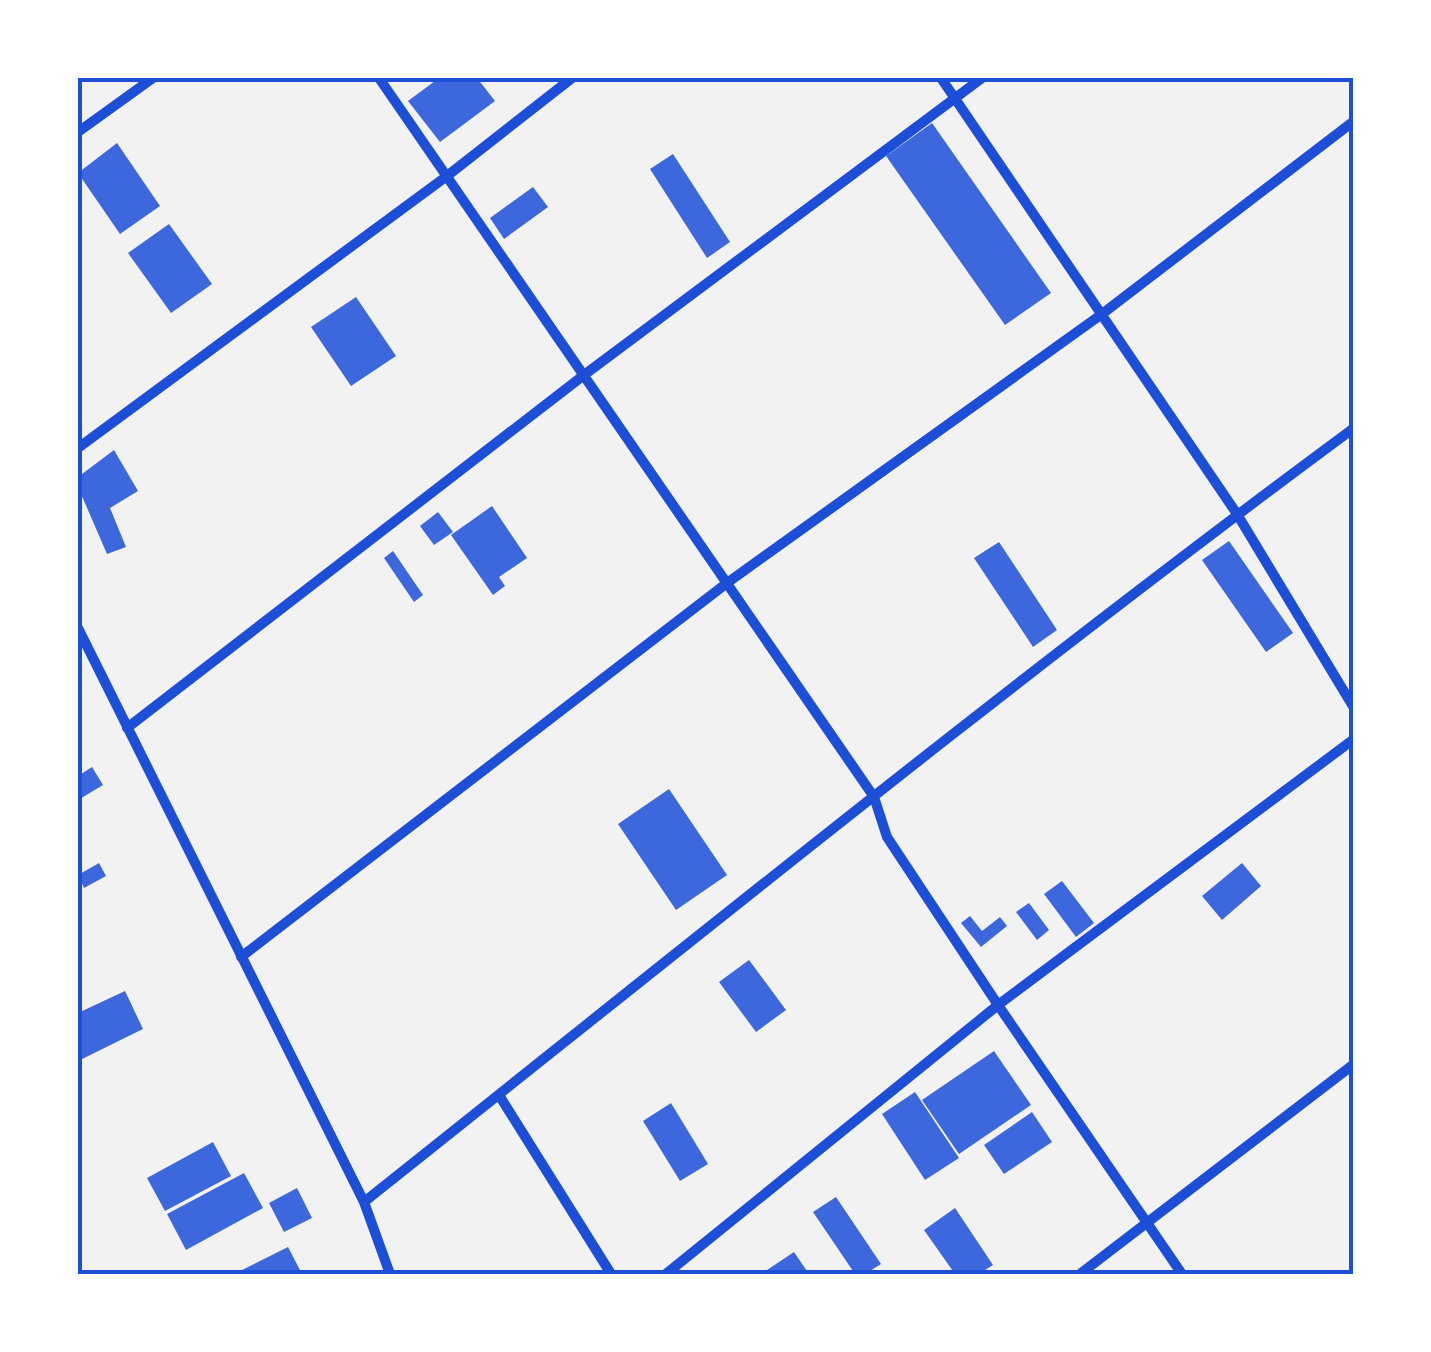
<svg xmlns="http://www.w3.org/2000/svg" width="1431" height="1352" font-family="Mulish,sans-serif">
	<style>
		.building { fill: #3d67dc }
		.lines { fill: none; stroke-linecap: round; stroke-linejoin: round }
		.minor { stroke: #1d4ed8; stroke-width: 10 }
		.neatline { fill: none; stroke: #1d4ed8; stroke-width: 4 }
	</style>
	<rect width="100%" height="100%" fill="#f2f2f2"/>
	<path class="building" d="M439,78H477L495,101L440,142L408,101Z
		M932,123L1051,293L1005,325L886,156Z
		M117,143L160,206L120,234L78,173Z
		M673,154L730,242L707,258L650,169Z
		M533,187L548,207L504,239L490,218Z
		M169,224L212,284L171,313L128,253Z
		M356,297L396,356L351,386L311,327Z
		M114,450L138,491L110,508L126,547L107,554L78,487V477Z
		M492,506L527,558L499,577L505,586L493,595L451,535Z
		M438,512L453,532L434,545L420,526Z
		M1229,541L1293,633L1266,652L1202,560Z
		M999,542L1057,630L1033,647L974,558Z
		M393,551L423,595L414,602L384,558Z
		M92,767L103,785L78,800V776Z
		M669,789L727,875L676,910L618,824Z
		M99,863L106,876L84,888L78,875Z
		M1242,863L1261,886L1222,920L1202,896Z
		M1062,881L1094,923L1076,937L1044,894Z
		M1029,903L1049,930L1037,940L1016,912Z
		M970,916L982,931L1000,917L1007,926L981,947L961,923Z
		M749,960L786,1010L756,1032L719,982Z
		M125,991L143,1029L78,1061V1013Z
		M994,1051L1031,1105L959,1154L922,1100Z
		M915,1092L959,1158L925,1180L882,1114Z
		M671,1103L708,1164L680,1181L643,1121Z
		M1032,1112L1052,1142L1004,1174L984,1145Z
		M213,1142L231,1176L165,1211L147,1178Z
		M244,1173L263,1208L186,1250L167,1214Z
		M297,1188L312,1218L284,1232L269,1203Z
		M836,1197L881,1264L865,1274H855L813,1212Z
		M955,1208L993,1265L979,1274H955L924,1230Z
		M288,1247L302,1274H234Z
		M794,1252L809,1274H761Z"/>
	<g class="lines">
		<path class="minor" d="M379,78L874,797L887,837L998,1005L1182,1274
			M941,78L1237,514L1354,708
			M78,132L153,78
			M78,448L447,176L572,78
			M78,628L364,1202L390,1274
			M127,728L584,375L982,78
			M241,957L727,583L1102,314L1354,121
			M499,1095L611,1274
			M364,1202C691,942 1017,677 1354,428
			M666,1274L998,1005L1354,739
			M1080,1274L1354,1064"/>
	</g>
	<rect width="1431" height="1352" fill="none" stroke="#ffffff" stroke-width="160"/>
	<rect x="80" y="80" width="1271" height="1192" class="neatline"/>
</svg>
